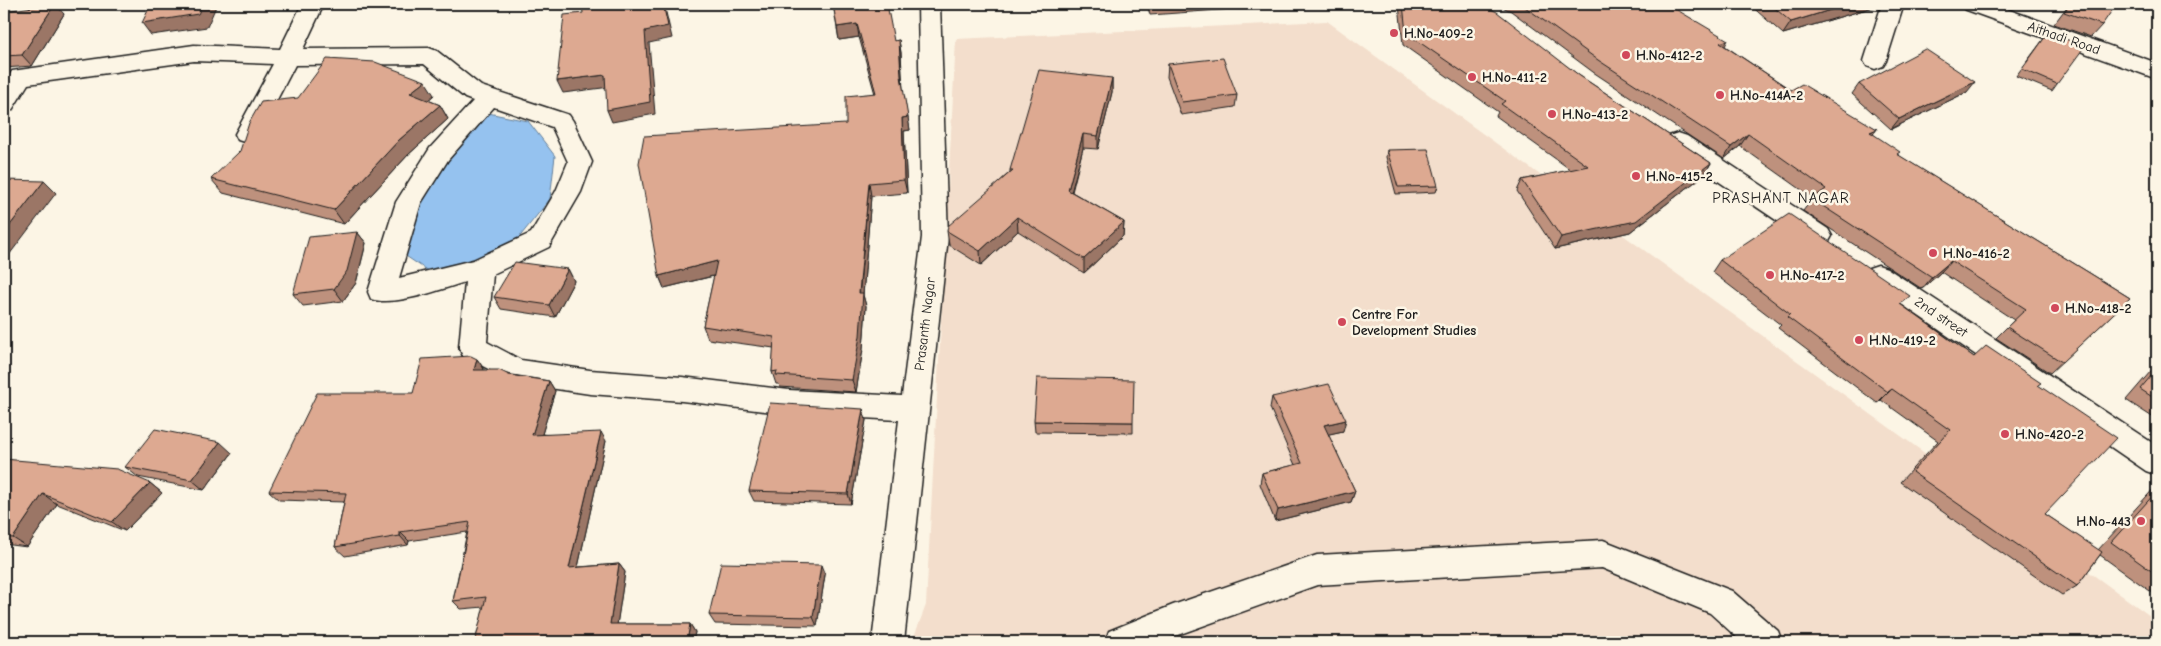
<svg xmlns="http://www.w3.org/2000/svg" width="2161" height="646" font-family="'Comic Neue',sans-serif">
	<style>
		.built { fill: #f3decc }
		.water { fill: #95c2ef; stroke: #65809b }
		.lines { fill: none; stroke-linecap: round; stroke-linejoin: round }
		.minor-casing { stroke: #1c1c1c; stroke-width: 3 }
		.minor { fill: #fcf5e5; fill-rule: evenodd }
		.wall { fill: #be917d; stroke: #1c1c1c }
		.shaded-wall { fill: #9b7666; stroke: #1c1c1c }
		.building { fill: #dda991; stroke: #1c1c1c }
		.poi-dot { fill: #d1495b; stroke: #fcf5e5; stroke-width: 2 }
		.labels { text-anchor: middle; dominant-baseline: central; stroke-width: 5; stroke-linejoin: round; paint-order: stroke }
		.poi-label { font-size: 14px; font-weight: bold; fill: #1c1c1c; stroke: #fcf5e5; text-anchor: start }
		.street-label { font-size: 14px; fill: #1c1c1c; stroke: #fcf5e5 }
		.neighbourhood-label { font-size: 15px; letter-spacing: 1px; fill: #1c1c1c; stroke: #fcf5e5 }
	</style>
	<rect width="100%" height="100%" fill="#fcf5e5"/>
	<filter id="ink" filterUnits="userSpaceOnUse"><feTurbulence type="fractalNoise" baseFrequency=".02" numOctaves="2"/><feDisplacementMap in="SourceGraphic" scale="10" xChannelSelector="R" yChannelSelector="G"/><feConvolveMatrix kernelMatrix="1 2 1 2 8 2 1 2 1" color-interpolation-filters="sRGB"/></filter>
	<g filter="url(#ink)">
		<path class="built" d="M1327,21L2157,621V642H912L926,605L956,39Z"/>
		<path class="water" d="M473,110L528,121L555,156L550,199L505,255L428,271L394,248Z"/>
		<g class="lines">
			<g class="minor-casing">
				<path id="minor" d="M302,4H324L303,49L429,48L437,51L481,86L569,115L573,121L592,162L581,192L549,247L493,274L487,342L521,360L590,370L682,377L789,390L902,396L922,237L918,4H940L948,237L904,642H872L899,420L789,414L682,401L590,394L516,383L463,356L459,348L465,282C442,289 394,307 371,299L368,292L396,202L430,148L473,101L465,98L424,64L295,65L256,140L247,143L238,140L235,134L273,64L194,61L28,84L12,110L4,112V85L12,71L194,45L280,49ZM494,107L552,127L568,162L556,191L531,233L473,260L399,278L421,203L448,160Z
					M1882,4H1904L1886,61L1883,66L1875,69L1867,66L1864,61Z
					M1961,4H1993L2157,63V79L1964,9Z
					M1678,133L1687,136L1828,229L1832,236L1828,243L1819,246L1810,243L1669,148L1666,142L1669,136Z
					M1878,265L1887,268L2157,446V475L2146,471L1869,282L1865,275L1869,268Z
					M1603,540L1732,591L1778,631L1782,642H1742L1710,613L1602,568L1317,585L1158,642H1105L1109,631L1173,605L1317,555Z"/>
			</g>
			<use href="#minor" class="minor"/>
		</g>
		<path class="wall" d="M833,4L894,41L899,40L901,53L902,87L910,130L904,131L907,193L871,196L863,295L866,306L863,349L856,392L780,387L779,384H776L772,372L774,348L708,339L703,326L714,276L664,288L659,276L846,124L875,94L859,37L839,40Z
			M1147,4H1275V6L1150,15Z
			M1399,4H1481L1580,76L1711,163L1704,175L1630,232L1555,249L1517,191L1522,180L1571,170L1496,116L1498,112L1403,45Z
			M1496,4H1667L1725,46L1791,90L1877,129L1873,134L1898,155L2130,298L2050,373L1996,338L2014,320L1941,272L1922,289L1803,211L1812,199L1813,198L1740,146L1724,159L1593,72L1511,11Z
			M1749,4H1880V5L1783,34Z
			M2069,4H2107L2102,25L2091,37L2054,24Z
			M4,11L64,14L32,66L4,68Z
			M2048,33L2057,84L2052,91L2016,76Z
			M1168,64L1237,95L1235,107L1181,115L1167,77Z
			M1112,78V92L1098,149L1083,148L1072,192L1124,222L1123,236L1084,273L1018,231L981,265L949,245L947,231L1010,172V170Z
			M1859,84L1967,92L1891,129L1852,94Z
			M434,95L428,100L440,105L448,119L408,155L344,224L223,193L211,179Z
			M1387,150L1438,186L1436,192L1396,194L1386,157Z
			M357,232L366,243L356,283L343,301L303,306L293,294Z
			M1720,260L1902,305L1974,357L2038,385L2045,514L2098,550L2157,485V596L2100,555L2077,586L2062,595L1900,482L1938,441L1881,400L1877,403L1778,328L1781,325L1712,272Z
			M568,269L574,281L555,317L501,309L494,297Z
			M477,359L484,369L483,370L549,381L555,391L542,434L606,441L578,567L619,564L625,572L617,624H690L695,632L693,642H475L484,607L461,609L453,601L467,532L409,541L408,545L345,556L335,547L344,502L279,500L269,491L413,393Z
			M2157,364V420L2126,400Z
			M1272,397L1343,431L1328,434L1355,491L1351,502L1275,521L1260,484L1262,473L1295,465L1270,408Z
			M866,420L851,504L754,501L749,491Z
			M1034,421L1133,422V433L1035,432Z
			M232,453L204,490L138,477L125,467Z
			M4,459L150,483L162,493L125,531L57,504L27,547L4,544Z
			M825,575L817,626L715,624L709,615Z"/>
		<path class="shaded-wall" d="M55,4L64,14L32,66L22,55Z
			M203,4H217L207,27L151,35L142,23Z
			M663,4H664L672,38L649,43L655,114L612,122L607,110L645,31Z
			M1850,4H1880V5L1783,34L1791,22Z
			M857,24L859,37L839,40L837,27Z
			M899,40L901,53L903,90L901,76Z
			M1728,40L1722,52L1720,43Z
			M605,75L610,87L563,93L557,81Z
			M1112,78V92L1098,149V136Z
			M425,81L434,95L419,108L410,93Z
			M1975,82L1967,92L1891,129L1899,119Z
			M440,105L448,119L408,155L344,224L334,210L399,140Z
			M908,117L910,130L904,131L907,193L904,180L902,118Z
			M1877,129L1868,141L1870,132Z
			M1083,134V148L1068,204V190Z
			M1748,134L1740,146L1724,159L1731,147Z
			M1711,163L1704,175L1630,232L1555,249L1561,237Z
			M44,181L56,193L6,259L4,264V233Z
			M869,183L871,196L863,295L866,306L863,349L856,392L852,380Z
			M1017,217L1018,231L981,265L980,251Z
			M1124,222L1123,236L1084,273V259Z
			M357,232L366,243L356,283L343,301L334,289Z
			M717,261L721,274L664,288L659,276Z
			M1951,261L1941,272L1922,289L1932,277Z
			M568,269L574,281L555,317L549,305Z
			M477,359L484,369L481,380L474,370Z
			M549,381L555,391L539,444L532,435Z
			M1892,389L1881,400L1877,403L1888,392Z
			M863,409L866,420L851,504L848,494Z
			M1346,420L1343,431L1321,436L1324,425Z
			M601,432L606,441L576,576L569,568Z
			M220,442L232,453L204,490L192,480Z
			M150,483L162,493L125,531L112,522Z
			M1355,491L1351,502L1275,521L1278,510Z
			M43,494L57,504L27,547L13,538Z
			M400,532L409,541L408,545L400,536Z
			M619,564L625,572L616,632L610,624Z
			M821,565L825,575L817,626L813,617Z
			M690,624L695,632L693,642H687Z"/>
		<path class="building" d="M55,4L22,55L4,56V11Z
			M151,4H203L198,14L142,23Z
			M582,4H663L668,26L645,31L650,102L607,110L605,75L557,81L564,15L583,13Z
			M833,4H887L894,41L899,40L901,76L908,117L902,118L904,180L869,183L859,293H863L860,336L852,380L776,375L777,371L772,372L774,337L703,326L717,261L659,276L639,163L644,136L846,124V96L876,93L857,24L837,27Z
			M1403,4H1481L1497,12L1580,76L1711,163L1636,221L1561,237L1522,180L1588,166L1501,104L1505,101L1406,33Z
			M1521,4H1667L1728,40L1720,43L1791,90L1802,84L1877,129L1870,132L1900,152L1897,154L2130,298L2062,362L2007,327L2026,309L1951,261L1932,277L1812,199L1826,189L1748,134L1731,147L1598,60Z
			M1770,4H1850L1791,22Z
			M2070,4H2107L2115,6L2102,25L2064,12Z
			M2048,33L2085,46L2057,84L2022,69Z
			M1925,49L1975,82L1899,119L1859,84Z
			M1223,58L1237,95L1182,102L1168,64Z
			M327,59L375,62L425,81L410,93L440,105L399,140L334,210L211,179L240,151L249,123L261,102L298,98Z
			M1039,70L1112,78L1098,136L1083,134L1068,190L1124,222L1084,259L1017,217L980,251L947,231L948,226L1013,170H1010Z
			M1428,149L1438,186L1398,187L1387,150Z
			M4,180L44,181L4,233Z
			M1789,214L1910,296L1900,304L1974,357L1986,346L2041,383L2038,385L2117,438L2045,514L2102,552L2077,586L1912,472L1950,430L1892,389L1888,392L1787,317L1790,314L1720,260Z
			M357,232L347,271L334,289L293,294L309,237Z
			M515,262L568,269L549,305L494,297Z
			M471,356L477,359L474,370H499L509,375L549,381L532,435L601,432L569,568L619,564L610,624H690L687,642H475L486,597L453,601L470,522L400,532V536L335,547L346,493L269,491L317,393H413L422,359Z
			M2157,369V400L2140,389Z
			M1037,378L1134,380L1133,422L1034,421Z
			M1329,384L1346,420L1324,425L1355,491L1278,510L1262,473L1302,463L1272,397Z
			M770,403L863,409L848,494L749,491Z
			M155,429L220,442L192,480L125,467Z
			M4,459L117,469L150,483L112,522L43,494L13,538L4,537Z
			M2157,491V575L2111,542Z
			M721,563L821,565L813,617L709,615Z"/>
	</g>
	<g class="poi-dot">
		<circle cx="1394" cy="33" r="5"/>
		<circle cx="1626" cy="55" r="5"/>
		<circle cx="1472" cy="77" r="5"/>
		<circle cx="1720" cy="95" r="5"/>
		<circle cx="1552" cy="114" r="5"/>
		<circle cx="1636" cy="176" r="5"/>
		<circle cx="1933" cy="253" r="5"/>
		<circle cx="1770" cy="275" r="5"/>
		<circle cx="2055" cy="308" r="5"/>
		<circle cx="1342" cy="322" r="5"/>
		<circle cx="1859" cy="340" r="5"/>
		<circle cx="2005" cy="434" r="5"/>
		<circle cx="2141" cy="521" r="5"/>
	</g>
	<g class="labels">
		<g class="poi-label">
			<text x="1404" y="33">H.No-409-2</text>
			<text x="1636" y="55">H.No-412-2</text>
			<text x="1482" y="77">H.No-411-2</text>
			<text x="1730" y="95">H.No-414A-2</text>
			<text x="1562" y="114">H.No-413-2</text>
			<text x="1646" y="176">H.No-415-2</text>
			<text x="1943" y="253">H.No-416-2</text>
			<text x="1780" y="275">H.No-417-2</text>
			<text x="2065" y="308">H.No-418-2</text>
			<text x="1352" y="314">Centre For<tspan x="1352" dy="16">Development Studies</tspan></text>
			<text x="1869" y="340">H.No-419-2</text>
			<text x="2015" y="434">H.No-420-2</text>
			<text x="2131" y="521" text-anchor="end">H.No-443</text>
		</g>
		<g class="street-label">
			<text transform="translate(2064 38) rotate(19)">Aithadi Road</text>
			<text transform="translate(1941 317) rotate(34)">2nd street</text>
			<text transform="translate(925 324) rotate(-83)">Prasanth Nagar</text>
		</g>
		<g class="neighbourhood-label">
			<text x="1781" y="198">PRASHANT NAGAR</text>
		</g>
	</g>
	<rect width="2161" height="646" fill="none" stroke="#fcf5e5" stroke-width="20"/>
	<rect x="10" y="10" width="2141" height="626" fill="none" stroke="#1c1c1c" stroke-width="2" filter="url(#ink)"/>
</svg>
